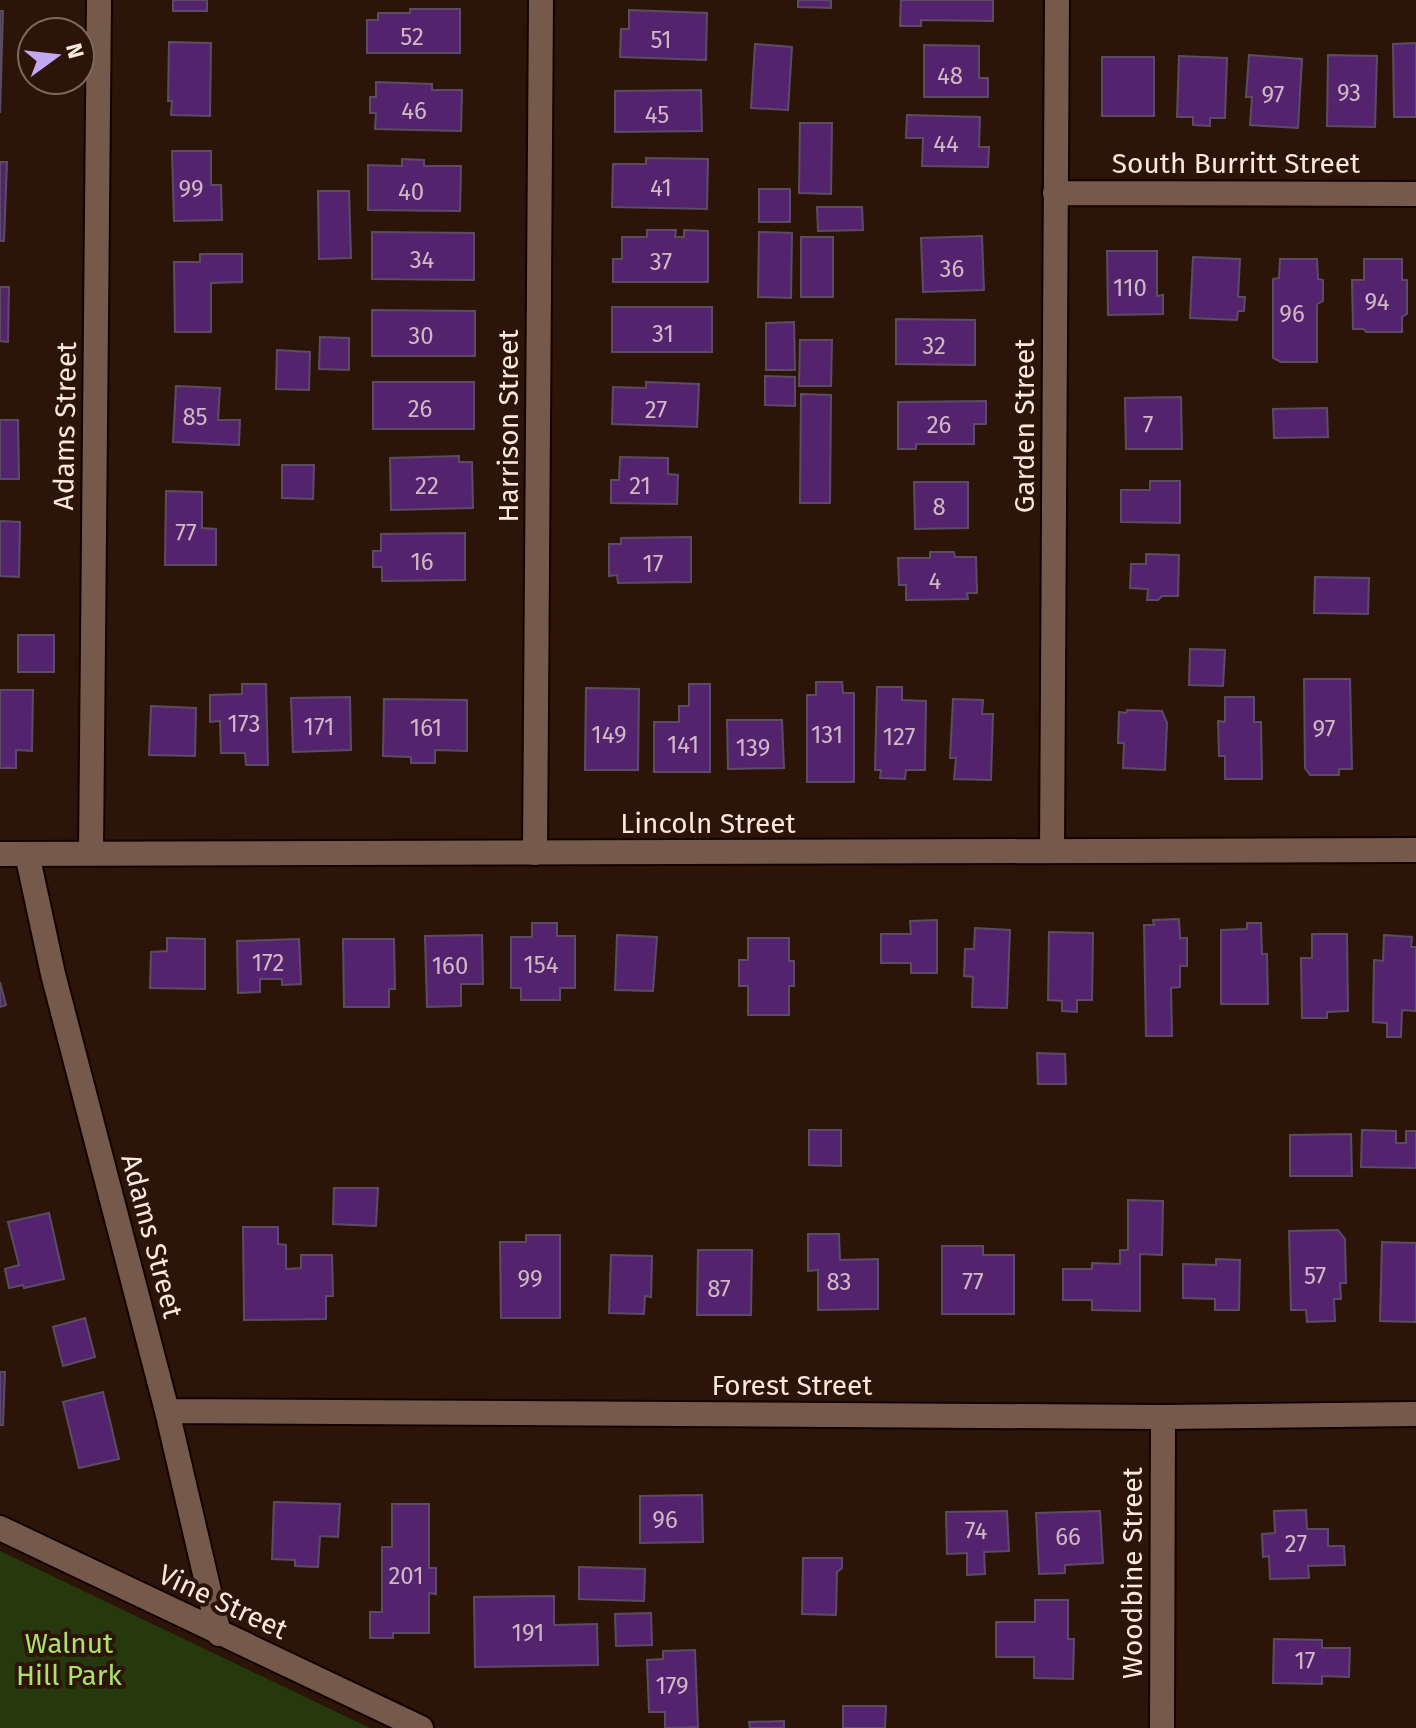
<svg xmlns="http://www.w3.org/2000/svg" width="1416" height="1728" font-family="'Fira Sans',sans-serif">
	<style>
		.green { fill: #25390c }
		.building { fill: #54236e; stroke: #5b4c64; stroke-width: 2 }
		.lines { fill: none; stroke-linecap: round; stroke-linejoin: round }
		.street-casing { stroke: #130200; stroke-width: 28 }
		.secondary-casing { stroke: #130200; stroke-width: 28 }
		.street { stroke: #75594a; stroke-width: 24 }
		.secondary { stroke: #75594a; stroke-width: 24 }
		.labels { text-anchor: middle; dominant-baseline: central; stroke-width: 8; stroke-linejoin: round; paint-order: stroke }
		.number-label { font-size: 24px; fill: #d0b7c3 }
		.street-label { font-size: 28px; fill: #f9e8df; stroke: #2c1508 }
		.park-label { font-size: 28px; fill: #aae26e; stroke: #2c1508 }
	</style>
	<rect width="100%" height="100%" fill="#2c1508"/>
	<path class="green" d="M0,1551L370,1728H0Z"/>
	<path class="building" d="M173,0H207V11H173Z
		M798,0H831V8L798,7Z
		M901,0H993V21L921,20V26H900Z
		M410,9H460V53H367V20H378V13H410Z
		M629,10L707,13L706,60L620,57L621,29H629Z
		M0,11H3L0,113Z
		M169,42L211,43L210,116L171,115L172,101H168Z
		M1416,43V117H1394L1393,44Z
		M755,44L792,47L788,110L751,108Z
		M924,45L979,46V78H988V97H924Z
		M1249,55L1302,59L1298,128L1250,125L1252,97H1246Z
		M1328,55L1377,56L1375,127L1327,126Z
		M1179,56L1227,58L1225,118H1210V126L1193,125V117H1177Z
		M1102,57H1154V116H1102Z
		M376,82L432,84V90H462L461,131L375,129L376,113H370V97H376Z
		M701,90L702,131L615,132V91Z
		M907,115L980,117L979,147H989L988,167L922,166L923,138H906Z
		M800,123H832L831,194L799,193Z
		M172,151H211V185H221L222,220L174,221Z
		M646,158L708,159L707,209L612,207L613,164H646Z
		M402,159L424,160V166H461L460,211L368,210V165L402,166Z
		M0,162H7L4,241H0Z
		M759,189H790V222H759Z
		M318,191H349L351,258L319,259Z
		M817,207H862L863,230L818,231Z
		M647,230H676L675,237H684V230L708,231V282H613V259H622V237H647Z
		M372,232L474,233V280L372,279Z
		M759,232L792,233L791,298L758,297Z
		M982,236L984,290L923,292L921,238Z
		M801,237H833V297H801Z
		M1107,251H1157V296L1163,295V314L1108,315Z
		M200,254H242V282L211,283V332H175L174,262H200Z
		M1193,257L1240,259L1238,297H1245L1244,311H1238L1237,320L1190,318Z
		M1280,259H1317L1318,279L1323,280V301L1317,304V362H1281L1273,358V279L1279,278Z
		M1364,259H1402V280H1407V314L1402,317V332H1366L1364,329H1353L1352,280H1364Z
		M0,287H9L8,342L0,341Z
		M612,307H712V352H612Z
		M372,310L475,311V356H372Z
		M896,319L975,320V365L896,364Z
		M794,322L795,370H766V323Z
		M320,337L349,338V370L319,369Z
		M800,340H832L831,386H799Z
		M277,350L310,352L309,390L276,389Z
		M765,376L795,377V406L765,405Z
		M373,382H474V429H373Z
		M646,382L699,384L697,427L612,424L613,387L646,388Z
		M176,386L220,388L218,420H240L239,445L173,442Z
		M801,394L831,395L830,503H800Z
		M1181,397L1182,449H1126L1125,398Z
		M986,401V424H974V444H916V449H898V402Z
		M1327,408L1328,437L1274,438L1273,409Z
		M0,420H18L19,479H0Z
		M459,456V462H472L473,508L391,510L390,458Z
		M620,457L668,458V474L678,475L677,504L611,503V480H619Z
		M282,465H314L313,499L282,498Z
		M1150,481H1180V523L1121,522V490H1150Z
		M914,482H968V528L915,529Z
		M166,491L202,492V528L216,529V565H165Z
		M0,521L20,522L19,577L0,576Z
		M465,533V580L382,581V567H373V551H381V534Z
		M691,537V582L618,583L617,575L609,576V544H621V538Z
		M930,552H954L955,557H976L977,593H967L968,599L906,600V585H899L898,558H930Z
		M1146,554L1179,555L1178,596H1162L1158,600H1147L1148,589L1130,588L1131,564H1146Z
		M1315,577L1369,578L1368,614L1314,613Z
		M18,635H54V672H18Z
		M1190,649L1225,650L1223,686L1189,685Z
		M1304,679H1350L1352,769H1339V775H1310L1305,768Z
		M816,682H842L843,693H854V782H807V695H816Z
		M242,684H266L268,765H246L245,753H221L220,721L210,722V695L242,694Z
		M689,684H710V772H654V722H679V706H689Z
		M877,687H902V700L926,701L925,770H906L905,779L880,778L881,770H875Z
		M586,688L639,689L638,770H585Z
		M0,690H33L32,751L16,750V768H0Z
		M350,697L351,750L293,752L291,698Z
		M1225,697H1254V722H1261L1262,779H1225V756H1219L1218,721L1225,722Z
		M384,699L467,700V751L435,750V763H411V757L383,756Z
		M953,699L983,700L982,714H993L991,780L954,779L956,758H950Z
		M151,706L196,708L195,756L149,755Z
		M1127,710L1162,711L1167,723L1165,770L1123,768L1124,743H1118L1119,712L1126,713Z
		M727,720H782L784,768L728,769Z
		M1179,919L1180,938H1187V966H1180V987L1171,988L1172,1036H1146L1144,925H1154L1153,920Z
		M937,920V973H911V963H881V934H911L910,921Z
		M532,923H557V936H575V988H560V1000H521V988H511V937H532Z
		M1247,923H1261L1262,954H1267L1268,1004H1221V930L1247,929Z
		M975,928L1010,930L1007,1008L972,1007L973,977L964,976L965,949H974Z
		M1049,932L1093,933L1092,1000H1077V1012L1062,1011V1001L1048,1000Z
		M1312,934H1347L1348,1011L1327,1012V1018H1302L1301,958H1312Z
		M482,935L483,984H461V1006L427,1007L425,936Z
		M617,935L657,937L653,991L615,990Z
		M1384,935L1412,937L1411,947H1416V1011L1402,1010L1401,1037H1387V1023L1373,1022L1374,960L1383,961Z
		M167,938L205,939V989L150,988L151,952L167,951Z
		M748,938H789V961H794V986H789V1015H748V986H739V960H748Z
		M299,939L301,984L282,985V979H260V992L238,993L237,941Z
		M343,939H394L395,989H389V1007H344Z
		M0,982L6,1005L0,1007Z
		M1037,1053L1065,1054L1066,1084H1038Z
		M809,1130H841V1166L809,1165Z
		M1362,1130L1396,1131V1143H1406V1131H1416V1168L1361,1167Z
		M1351,1134L1352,1176H1290V1135Z
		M334,1188H378L376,1226L333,1224Z
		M1128,1200L1163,1201L1162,1255L1140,1254V1311L1092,1310V1300H1063V1269H1092V1263L1120,1264V1250H1128Z
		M49,1213L64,1279L24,1288L23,1285L9,1288L5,1269L19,1265L8,1222Z
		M243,1227H278V1244L286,1245V1269L301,1268V1255H332L333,1296H326V1319L244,1320Z
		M1338,1230L1345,1239L1346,1283H1340L1341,1299H1334L1335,1321L1307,1322L1306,1310H1291L1289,1231Z
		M808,1234H839L840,1260L878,1259V1309L818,1310V1270L808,1271Z
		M526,1235H560V1318H501L500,1242H526Z
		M1382,1242L1416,1243V1322L1380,1321Z
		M942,1246H983V1255H1014V1314H942Z
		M698,1250H752L751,1315H697Z
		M611,1255L652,1256L651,1297L645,1296L644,1314L609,1313Z
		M1216,1259L1240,1260L1239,1310H1215V1299L1183,1298V1264L1216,1265Z
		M85,1318L95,1357L63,1366L53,1327Z
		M0,1372H5L3,1425H0Z
		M103,1392L119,1459L79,1468L63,1402Z
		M702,1495L703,1542L640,1543V1496Z
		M274,1502L340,1504L338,1537L320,1536L318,1567L295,1566V1560L272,1559Z
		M392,1504H429V1568H436V1594L429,1593V1633H393V1638H370V1612H382V1547H392Z
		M1306,1510L1307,1529H1328V1546H1344L1345,1565L1308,1566L1309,1578L1270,1579L1269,1556L1263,1557L1262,1534L1275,1533L1274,1511Z
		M1007,1511L1009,1551L984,1552L985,1574L967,1575V1553L947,1554L946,1512Z
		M1100,1511L1103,1563L1065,1565V1573L1039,1574L1036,1513Z
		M803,1558H842V1568L837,1572L836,1615L802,1614Z
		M579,1567L645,1569L644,1601L579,1599Z
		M554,1596V1625L597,1624L598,1665L475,1667L474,1597Z
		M1035,1600H1068V1639H1074L1073,1679L1034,1678V1657H996V1622H1035Z
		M651,1613L652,1645L616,1646L615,1614Z
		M1274,1639L1322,1640V1648H1350L1349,1677L1322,1676V1684L1273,1683Z
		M695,1650L698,1727L665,1728V1712H649L647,1660L663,1659V1651Z
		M843,1706H886L885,1728H843Z
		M784,1721V1728H750L749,1722Z"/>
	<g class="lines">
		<g class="street-casing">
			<path id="street" d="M1055,193L1416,194
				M1052,851L1057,0
				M91,853L99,0
				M535,853L541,0
				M27,854L53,974L167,1411L219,1634
				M167,1411L1163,1417L1416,1414
				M0,1528L421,1728
				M1162,1728L1163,1417"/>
		</g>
		<g class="secondary-casing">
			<path id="secondary" d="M0,854L1416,850"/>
		</g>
		<use href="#street" class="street"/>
		<use href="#secondary" class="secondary"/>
	</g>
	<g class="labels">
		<g class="number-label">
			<text x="412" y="37">52</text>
			<text x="661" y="40">51</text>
			<text x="950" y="76">48</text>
			<text x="1349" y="93">93</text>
			<text x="1273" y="95">97</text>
			<text x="414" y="111">46</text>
			<text x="657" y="115">45</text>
			<text x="946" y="144">44</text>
			<text x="661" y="188">41</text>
			<text x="191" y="189">99</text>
			<text x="411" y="192">40</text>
			<text x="422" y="260">34</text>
			<text x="661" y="262">37</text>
			<text x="952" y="269">36</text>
			<text x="1130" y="288">110</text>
			<text x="1377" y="302">94</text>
			<text x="1292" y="314">96</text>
			<text x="663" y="334">31</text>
			<text x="421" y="336">30</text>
			<text x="934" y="346">32</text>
			<text x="420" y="409">26</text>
			<text x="656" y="410">27</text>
			<text x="195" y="417">85</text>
			<text x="939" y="425">26</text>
			<text x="1148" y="425">7</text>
			<text x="427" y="486">22</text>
			<text x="640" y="486">21</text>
			<text x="939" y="507">8</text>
			<text x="186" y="533">77</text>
			<text x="422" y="562">16</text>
			<text x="653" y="564">17</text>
			<text x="935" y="581">4</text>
			<text x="244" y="724">173</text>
			<text x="319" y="727">171</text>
			<text x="426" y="728">161</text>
			<text x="1324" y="729">97</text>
			<text x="609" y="735">149</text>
			<text x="827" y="735">131</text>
			<text x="899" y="737">127</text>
			<text x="683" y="745">141</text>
			<text x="753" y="748">139</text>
			<text x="268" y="963">172</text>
			<text x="541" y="965">154</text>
			<text x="450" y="966">160</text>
			<text x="1315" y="1276">57</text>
			<text x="530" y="1279">99</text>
			<text x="839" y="1282">83</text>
			<text x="973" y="1282">77</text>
			<text x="719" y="1289">87</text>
			<text x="665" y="1520">96</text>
			<text x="976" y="1531">74</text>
			<text x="1068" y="1537">66</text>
			<text x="1296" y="1544">27</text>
			<text x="406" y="1576">201</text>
			<text x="528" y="1633">191</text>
			<text x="1305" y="1661">17</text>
			<text x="672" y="1686">179</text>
		</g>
		<g class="street-label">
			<text x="1236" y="163">South Burritt Street</text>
			<text transform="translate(65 426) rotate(-89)">Adams Street</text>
			<text transform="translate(508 426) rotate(-90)">Harrison Street</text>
			<text transform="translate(1024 426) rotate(-90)">Garden Street</text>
			<text x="708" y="823">Lincoln Street</text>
			<text transform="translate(152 1236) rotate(75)">Adams Street</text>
			<text x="792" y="1385">Forest Street</text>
			<text transform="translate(1132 1573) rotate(-90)">Woodbine Street</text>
			<text transform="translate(223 1602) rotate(25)">Vine Street</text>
		</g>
		<g class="park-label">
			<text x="69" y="1643">Walnut<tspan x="69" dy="32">Hill Park</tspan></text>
		</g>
	</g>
	<g transform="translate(56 56) rotate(75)"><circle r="38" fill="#2c1508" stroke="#7e695e" stroke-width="2"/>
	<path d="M0-6L14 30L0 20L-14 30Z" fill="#c3a7f2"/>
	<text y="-12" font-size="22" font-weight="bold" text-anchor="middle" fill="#f9e8df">N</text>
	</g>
</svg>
